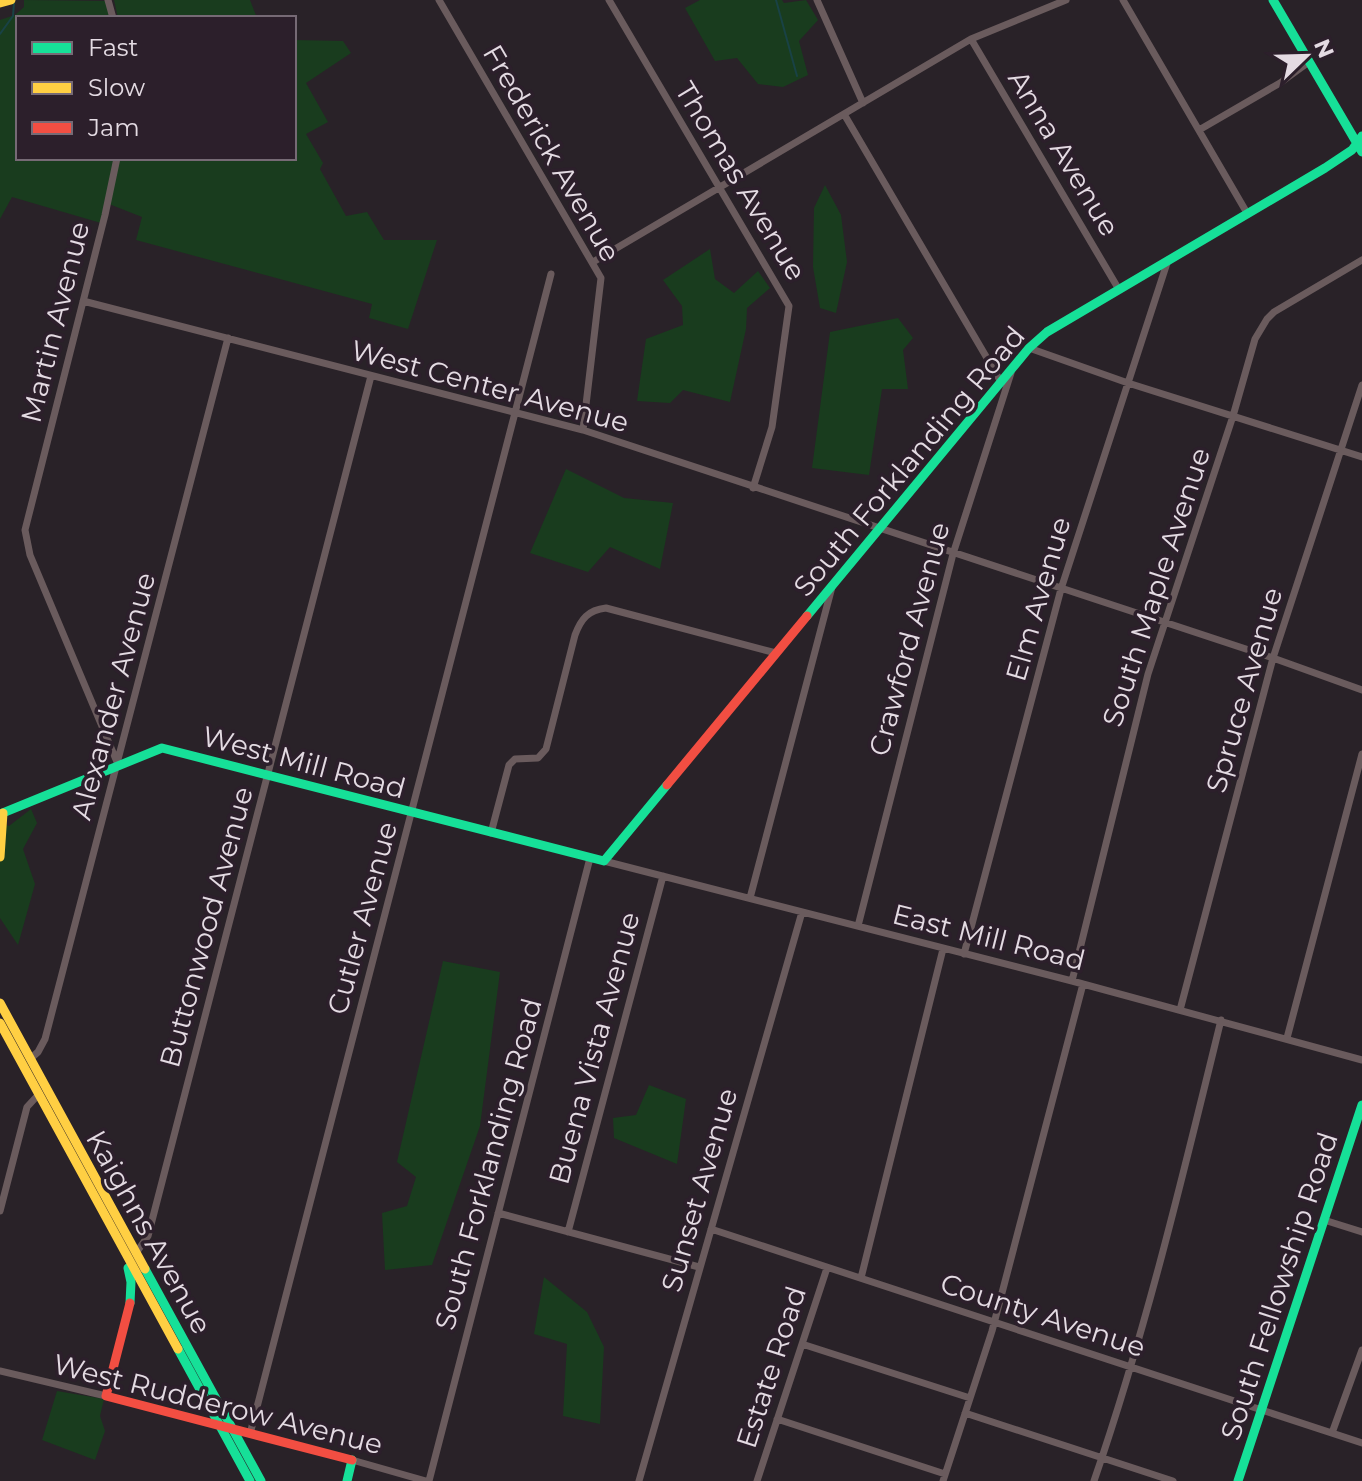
<svg xmlns="http://www.w3.org/2000/svg" width="1362" height="1481" font-family="Montserrat,sans-serif">
	<style>
		.green { fill: #193c1e }
		.lines { fill: none; stroke-linecap: round; stroke-linejoin: round }
		.stream { stroke: #194245; stroke-width: 2 }
		.street { stroke: #6a5b5d; stroke-width: 7 }
		.fast { stroke: #16e098; stroke-width: 9 }
		.slow { stroke: #ffcf43; stroke-width: 9 }
		.jam { stroke: #f24e42; stroke-width: 9 }
		.labels { text-anchor: middle; dominant-baseline: central; stroke-width: 7; stroke-linejoin: round; paint-order: stroke }
		.street-label { font-size: 28px; fill: #e4dbe3; stroke: #2c1f2b }
	</style>
	<rect width="100%" height="100%" fill="#292228"/>
	<path class="green" d="M24,0L109,1L112,18H18V158H294V40L343,41L351,53L306,83L328,122L306,134L323,163L320,169L346,216L367,212L384,240H437L408,329L369,318L372,304L136,240L142,217L109,204L101,223L12,197L0,219V20L15,15L24,7Z
		M114,0H250L257,18H118Z
		M700,0H782L784,3L806,0L818,20L799,41L808,75L783,87L758,84L737,58L715,61L685,8Z
		M825,185L841,215L847,262L836,313L820,308L813,267L814,208Z
		M710,249L715,279L734,293L758,271L770,288L747,308L746,329L730,402L683,390L670,403L637,401L646,339L683,325L682,306L663,280Z
		M898,318L913,338L903,350L908,389H882L869,475L812,468L830,332Z
		M566,469L624,498L673,503L660,569L610,547L588,572L530,553Z
		M31,809L37,823L23,849L35,884L18,945L0,918V822L9,826Z
		M443,961L500,972L480,1126L432,1265L385,1270L382,1213L407,1206L416,1177L397,1162Z
		M649,1085L686,1099L677,1164L614,1138L613,1118L636,1115Z
		M544,1277L587,1312L604,1347L600,1424L563,1416L567,1344L534,1334Z
		M57,1391L104,1399L100,1416L105,1431L95,1460L42,1440Z"/>
	<g class="lines">
		<path class="stream" d="M776,0L797,76
			M0,34L13,16L14,3"/>
		<path class="street" d="M108,0L113,18
			M439,0L601,278L583,430
			M609,0L789,306L772,427L753,488
			M817,0L863,103
			M1123,0L1247,213
			M971,39L1118,288
			M844,114L1001,382
			M1199,130L1280,83L1309,62
			M117,158L105,215L25,530L30,555L117,762
			M593,262L971,39L1066,0
			M83,301L583,430L1273,658L1362,690
			M1029,348L1128,383L1362,457
			M491,833L509,765L515,759L538,758L546,749L575,635C581,619 588,610 606,608L776,653
			M604,861L1072,981L1362,1060
			M750,898L832,587
			M858,926L953,554L1011,373
			M964,954L1061,589L1168,260
			M1072,981L1148,674L1233,416L1255,339L1267,319L1274,312L1362,260
			M1180,1010L1273,658L1362,385
			M1287,1038L1362,754
			M30,1059L38,1052L45,1039L228,338
			M0,1211L27,1107L39,1094
			M498,1213L699,1267
			M1324,1220L1362,1232
			M711,1229L1362,1443
			M568,1232L663,876
			M136,1253L148,1236L371,376
			M861,1278L943,949
			M802,1344L970,1398
			M0,1371L106,1396
			M965,1413L1173,1481
			M777,1419L945,1474
			M1332,1433L1362,1350
			M250,1434L551,274
			M352,1460L426,1481
			M429,1481L590,858
			M639,1481L802,912
			M757,1481L827,1268
			M943,1481L992,1331L1083,984
			M1094,1481C1146,1330 1183,1175 1221,1020"/>
		<path class="fast" d="M1273,0L1362,152
			M807,616L1029,348L1047,332L1325,168L1352,150L1362,136
			M0,814L162,748L604,861L667,785
			M128,1268L131,1282L130,1303
			M145,1269L261,1481
			M178,1349L250,1481
			M347,1481L352,1460
			M1238,1481L1362,1105"/>
		<path class="slow" d="M0,3L11,0
			M0,857L3,813
			M0,1003L145,1269
			M0,1023L178,1349"/>
		<path class="jam" d="M667,785L807,616
			M130,1303L106,1396L352,1460"/>
	</g>
	<g class="labels">
		<g class="street-label">
			<text transform="translate(552 153) rotate(60)">Frederick Avenue</text>
			<text transform="translate(1064 153) rotate(59)">Anna Avenue</text>
			<text transform="translate(741 181) rotate(59)">Thomas Avenue</text>
			<text transform="translate(55 322) rotate(-76)">Martin Avenue</text>
			<text transform="translate(490 386) rotate(15)">West Center Avenue</text>
			<text transform="translate(909 461) rotate(-50)">South Forklanding Road</text>
			<text transform="translate(1156 587) rotate(-72)">South Maple Avenue</text>
			<text transform="translate(1038 599) rotate(-74)">Elm Avenue</text>
			<text transform="translate(909 639) rotate(-75)">Crawford Avenue</text>
			<text transform="translate(1244 690) rotate(-74)">Spruce Avenue</text>
			<text transform="translate(113 696) rotate(-75)">Alexander Avenue</text>
			<text transform="translate(304 762) rotate(15)">West Mill Road</text>
			<text transform="translate(362 918) rotate(-75)">Cutler Avenue</text>
			<text transform="translate(206 927) rotate(-75)">Buttonwood Avenue</text>
			<text transform="translate(989 937) rotate(14)">East Mill Road</text>
			<text transform="translate(594 1048) rotate(-75)">Buena Vista Avenue</text>
			<text transform="translate(488 1164) rotate(-75)">South Forklanding Road</text>
			<text transform="translate(699 1190) rotate(-74)">Sunset Avenue</text>
			<text transform="translate(149 1232) rotate(61)">Kaighns Avenue</text>
			<text transform="translate(1279 1286) rotate(-72)">South Fellowship Road</text>
			<text transform="translate(1043 1315) rotate(18)">County Avenue</text>
			<text transform="translate(771 1367) rotate(-72)">Estate Road</text>
			<text transform="translate(218 1404) rotate(14)">West Rudderow Avenue</text>
		</g>
	</g>
	<rect x="16" y="16" width="280" height="144" fill="#2c1f2b" stroke="#766a75" stroke-width="2"/>
	<rect x="32" y="42" width="40" height="12" fill="#16e098" stroke="#766a75" stroke-width="2"/>
	<text x="88" y="56" font-size="24" fill="#e4dbe3">Fast</text>
	<rect x="32" y="82" width="40" height="12" fill="#ffcf43" stroke="#766a75" stroke-width="2"/>
	<text x="88" y="96" font-size="24" fill="#e4dbe3">Slow</text>
	<rect x="32" y="122" width="40" height="12" fill="#f24e42" stroke="#766a75" stroke-width="2"/>
	<text x="88" y="136" font-size="24" fill="#e4dbe3">Jam</text>
	<g transform="translate(1306 56) rotate(67)" stroke="#2c1f2b" stroke-width="6" paint-order="stroke">
	<path d="M0-6L14 30L0 20L-14 30Z" fill="#e4dbe3"/>
	<text y="-12" font-size="22" font-weight="bold" text-anchor="middle" fill="#e4dbe3">N</text>
	</g>
</svg>
